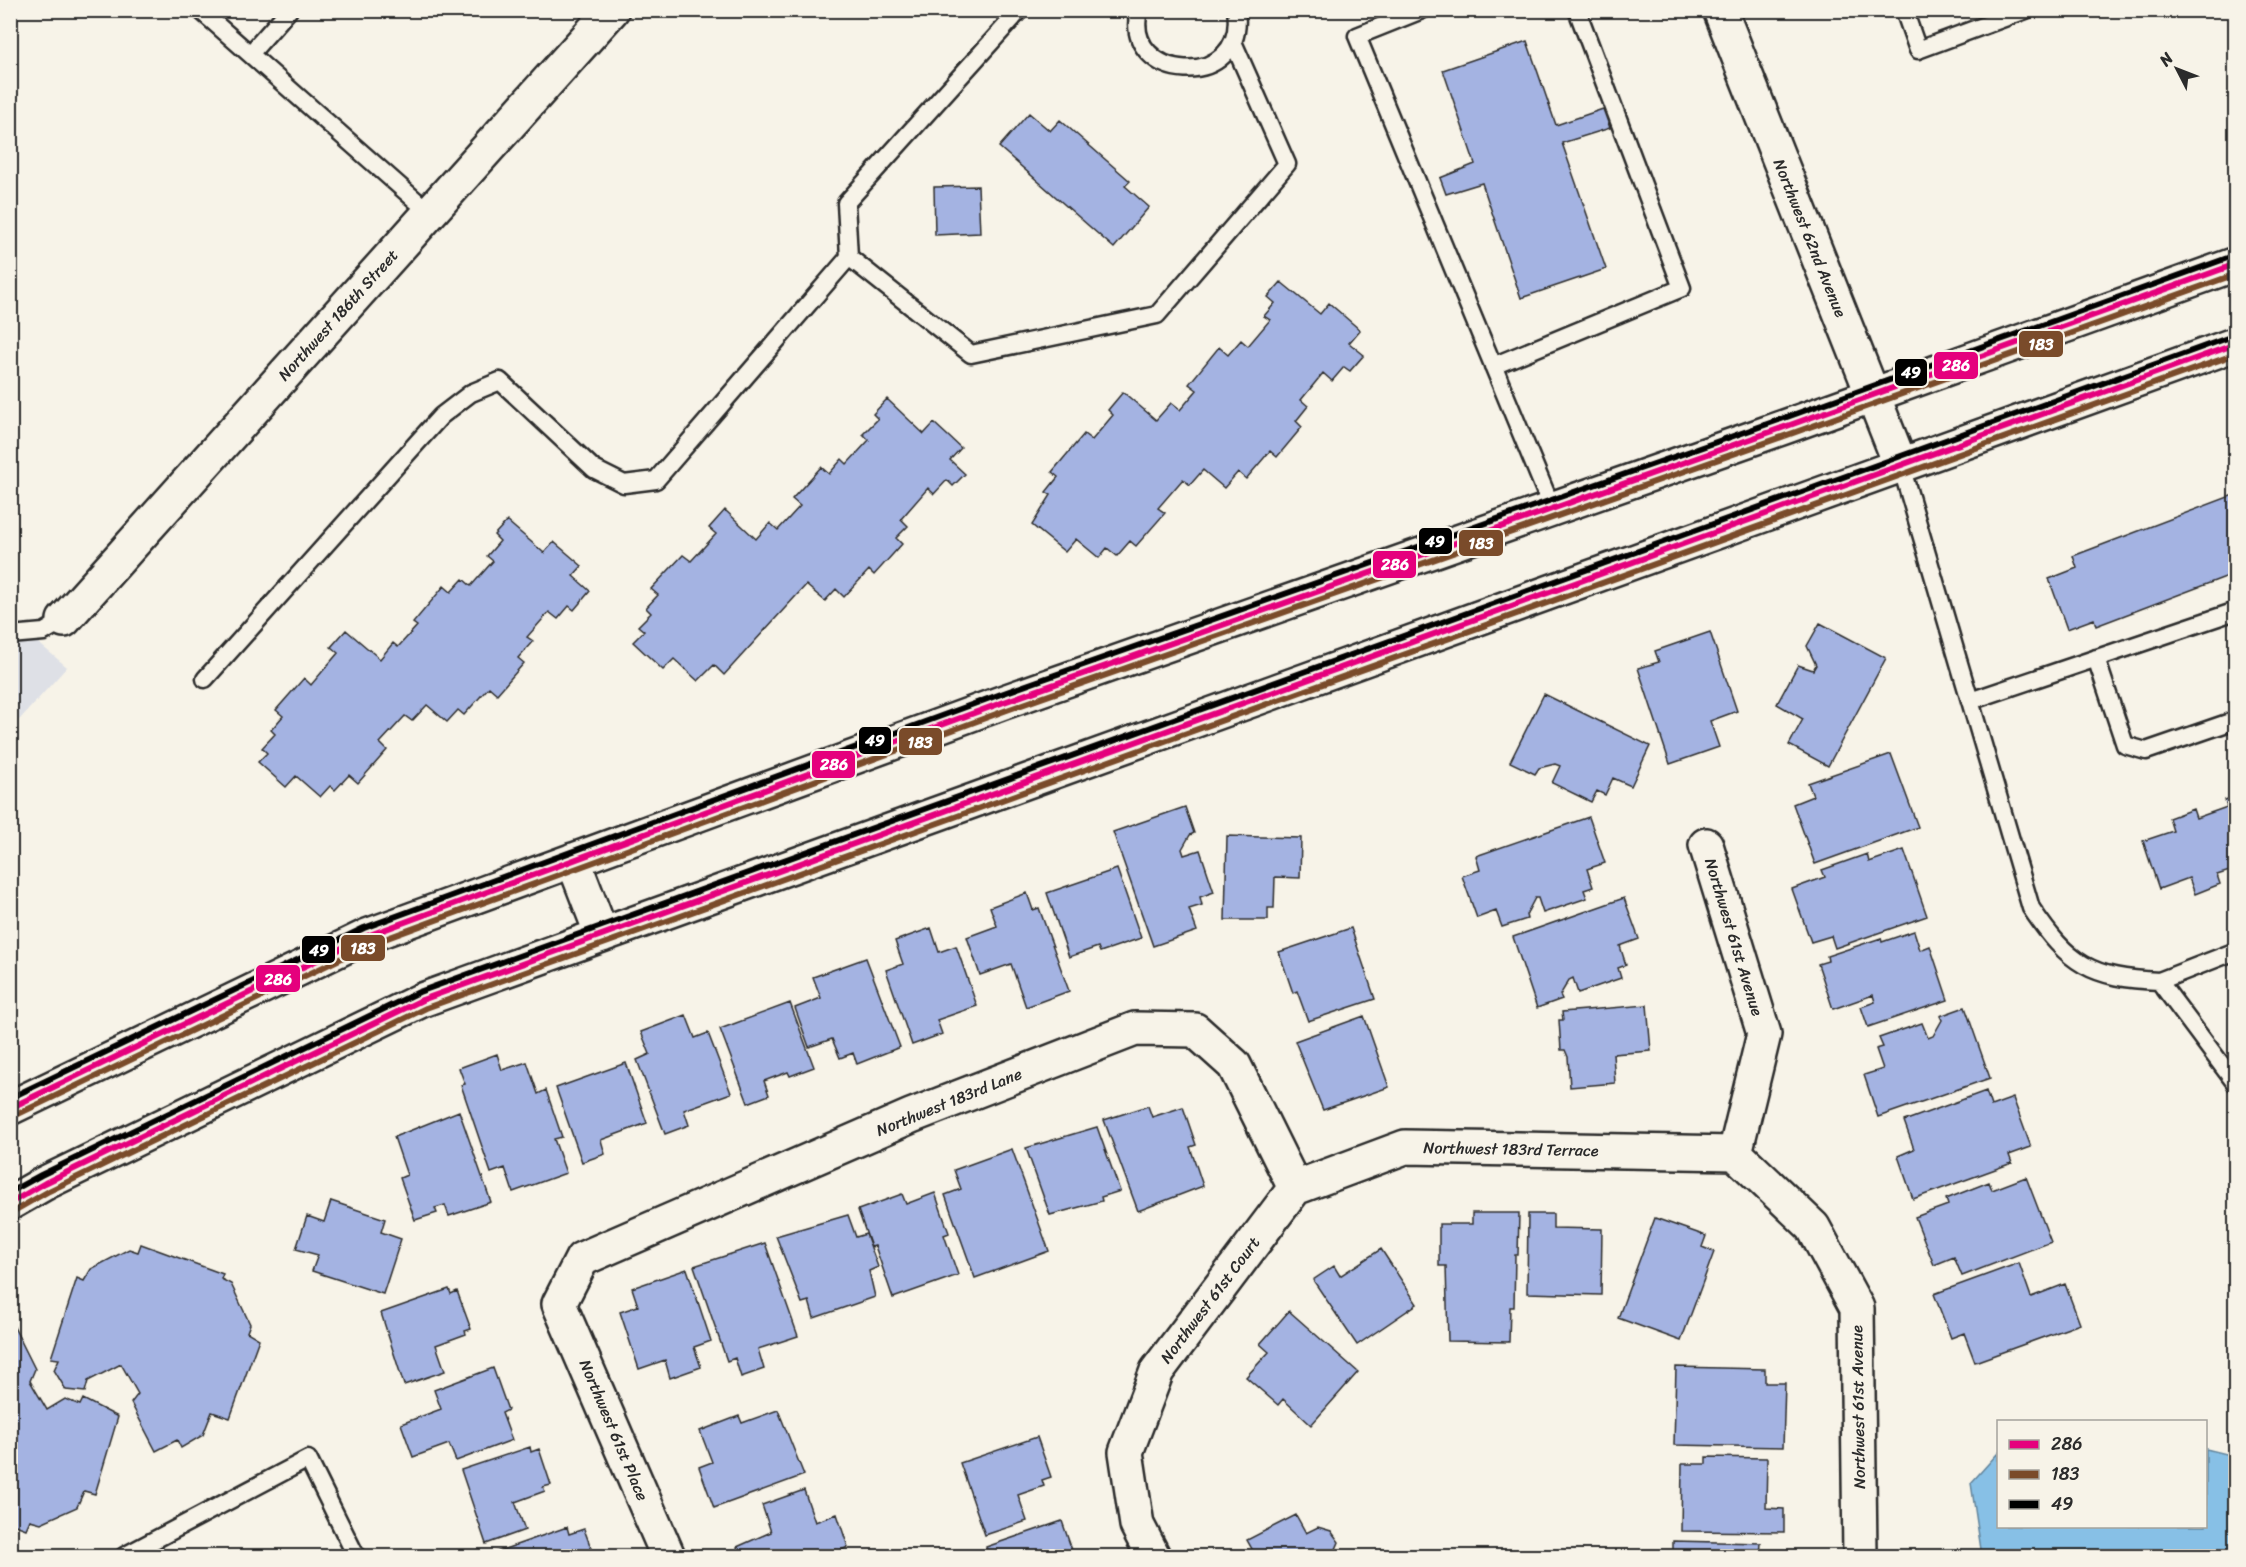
<svg xmlns="http://www.w3.org/2000/svg" width="2246" height="1567" font-family="Sriracha,sans-serif">
	<style>
		.built { fill: #dee0e6 }
		.water { fill: #87c0e6; stroke: #62849b; stroke-width: 1.5 }
		.building { fill: #a4b3e2; stroke: #2b2b2b; stroke-width: 1.5 }
		.lines { fill: none; stroke-linecap: round; stroke-linejoin: round }
		.service-casing { stroke: #2b2b2b; stroke-width: 21 }
		.minor-casing { stroke: #2b2b2b; stroke-width: 38 }
		.tertiary-casing { stroke: #2b2b2b; stroke-width: 38 }
		.primary-casing { stroke: #2b2b2b; stroke-width: 38 }
		.service { stroke: #f7f3e8; stroke-width: 16 }
		.minor { stroke: #f7f3e8; stroke-width: 33 }
		.tertiary { stroke: #f7f3e8; stroke-width: 33 }
		.primary { stroke: #f7f3e8; stroke-width: 33 }
		.bus-1-casing { stroke: #f7f3e8; stroke-width: 10 }
		.bus-2-casing { stroke: #f7f3e8; stroke-width: 10 }
		.bus-3-casing { stroke: #f7f3e8; stroke-width: 10 }
		.bus-1 { stroke: #e5007d; stroke-width: 6 }
		.bus-2 { stroke: #7a4b2a; stroke-width: 6 }
		.bus-3 { stroke: #000; stroke-width: 6 }
		.labels { text-anchor: middle; dominant-baseline: central; stroke-width: 4.5; stroke-linejoin: round; paint-order: stroke }
		.street-label { font-size: 16px; fill: #2b2b2b; stroke: #f7f3e8 }
		.line-badge { stroke: #f7f3e8; stroke-width: 2 }
		.badge-label { font-size: 16px; text-anchor: middle; font-weight: bold; fill: #fff }
	</style>
	<rect width="100%" height="100%" fill="#f7f3e8"/>
	<filter id="ink" filterUnits="userSpaceOnUse"><feTurbulence type="fractalNoise" baseFrequency=".0167" numOctaves="2"/><feDisplacementMap in="SourceGraphic" scale="12" xChannelSelector="R" yChannelSelector="G"/><feConvolveMatrix kernelMatrix="1 2 1 2 8 2 1 2 1" color-interpolation-filters="sRGB"/></filter>
	<g filter="url(#ink)">
		<path class="built" d="M11,620L67,667L11,729Z"/>
		<path class="water" d="M2206,1449L2235,1456V1556H1982L1971,1483L1998,1453V1526H2206Z"/>
		<path class="building" d="M1527,41L1556,125L1603,109L1610,128L1562,143L1606,269L1521,298L1482,183L1446,194L1440,178L1475,164L1443,70Z
			M1029,113L1050,131L1060,120L1130,181L1125,186L1149,207L1114,248L999,147Z
			M978,186L980,233L935,235L934,187Z
			M1281,282L1320,314L1329,303L1360,330L1349,343L1364,355L1350,371L1344,367L1332,381L1323,373L1301,400L1308,406L1296,421L1302,427L1277,457L1270,451L1246,479L1238,472L1224,488L1203,470L1190,485L1183,479L1158,508L1165,513L1136,546L1130,541L1117,556L1107,548L1099,558L1076,539L1065,552L1032,525L1051,495L1046,492L1058,477L1052,472L1084,434L1092,440L1113,415L1108,410L1123,392L1156,420L1171,403L1180,410L1197,390L1189,384L1219,347L1228,355L1241,340L1248,346L1270,320L1264,316L1275,303L1268,297Z
			M887,399L924,434L934,423L961,448L950,460L965,474L953,486L947,480L934,494L928,488L901,519L908,526L896,538L902,544L874,575L869,570L844,597L836,589L825,601L806,585L724,675L714,665L698,681L674,659L663,670L633,642L644,631L638,626L651,613L646,608L658,595L651,589L683,555L691,561L716,534L709,528L725,510L756,539L770,523L778,530L800,506L792,499L821,467L829,474L842,459L847,464L869,440L863,434L878,419L873,414Z
			M2236,494V573L2096,626L2094,619L2067,629L2049,579L2077,568L2073,556Z
			M507,521L544,553L554,542L582,566L573,576L590,591L574,610L569,606L558,619L549,612L527,637L533,641L518,658L524,663L497,694L489,687L464,715L458,710L447,722L427,705L412,721L405,716L380,743L387,750L358,783L349,775L335,790L330,786L320,797L296,776L286,787L258,762L267,753L262,748L275,734L271,730L283,716L276,710L304,678L311,685L338,653L331,647L346,630L380,659L393,643L398,647L417,626L413,623L444,586L451,592L463,579L471,586L493,561L487,556L500,541L494,535Z
			M1820,623L1886,658L1828,766L1789,745L1803,719L1777,704L1798,665L1813,670L1816,665L1807,646Z
			M1710,632L1737,711L1710,721L1719,747L1670,764L1638,668L1659,662L1655,651Z
			M1544,694L1650,746L1631,786L1613,778L1605,795L1597,791L1591,802L1552,783L1560,766L1555,764L1539,768L1535,774L1510,762Z
			M1891,754L1918,827L1815,864L1793,804L1813,796L1808,783Z
			M2236,796V869L2217,875L2220,884L2195,894L2189,878L2159,889L2143,841L2173,831L2169,818L2193,809L2196,818L2227,807L2225,800Z
			M1185,807L1194,833L1190,835L1182,849L1184,855L1200,850L1214,892L1200,897L1202,905L1189,909L1197,931L1153,946L1113,832Z
			M1589,817L1605,863L1587,869L1593,887L1584,890L1587,898L1543,913L1538,898H1535L1526,915L1527,919L1502,927L1496,911L1477,918L1462,876L1480,870L1476,856Z
			M1227,836L1301,838L1300,878L1275,877L1274,908H1268V920H1225Z
			M1904,850L1927,916L1835,948L1831,936L1811,942L1792,889L1825,877L1822,870L1867,854L1869,862Z
			M1117,869L1141,938L1100,952L1098,947L1069,957L1047,893Z
			M1027,893L1033,910L1039,908L1069,991L1026,1007L1011,964L980,975L967,937L997,926L990,907Z
			M1624,898L1639,939L1620,946L1626,965L1618,968L1621,978L1578,993L1573,978L1569,980L1560,995L1562,999L1537,1008L1513,937Z
			M931,928L939,952L956,946L977,1006L937,1020L942,1034L912,1045L886,970L903,964L895,941Z
			M1351,928L1375,999L1308,1021L1297,991L1293,993L1279,952Z
			M1914,931L1920,950L1930,946L1948,1000L1868,1027L1861,1007L1875,1002L1873,995L1833,1009L1818,964L1828,961L1827,956L1881,938L1882,942Z
			M866,958L900,1047L857,1064L853,1053L840,1058L832,1039L809,1047L795,1008L821,998L813,977Z
			M790,1003L814,1067L790,1076L788,1072L764,1081L769,1095L748,1103L720,1029Z
			M1647,1005L1651,1051L1613,1054L1615,1083L1570,1087L1568,1057L1565,1050H1561L1559,1020H1563L1562,1012Z
			M1965,1007L1990,1078L1878,1117L1864,1075L1883,1069L1876,1049L1883,1047L1879,1038L1922,1023L1928,1038L1933,1036L1942,1020L1940,1016Z
			M686,1015L695,1038L708,1033L731,1093L684,1110L689,1125L665,1134L637,1060L650,1054L641,1032Z
			M1364,1016L1389,1087L1323,1110L1295,1041Z
			M497,1054L502,1070L527,1062L538,1094L546,1090L562,1137L554,1139L566,1173L513,1192L505,1168L491,1173L461,1085L465,1084L459,1068Z
			M626,1063L647,1123L601,1140L605,1154L582,1162L556,1088Z
			M1986,1091L1991,1106L2013,1098L2031,1147L2009,1155L2012,1163L1913,1199L1898,1156L1914,1149L1904,1121Z
			M1148,1106L1152,1117L1183,1107L1196,1145L1190,1147L1203,1186L1138,1211L1104,1120Z
			M459,1111L491,1202L449,1216L445,1205L435,1208L437,1213L415,1220L400,1178L407,1175L394,1137Z
			M1097,1127L1120,1191L1101,1197L1102,1201L1050,1215L1026,1148Z
			M1012,1149L1049,1251L975,1278L945,1195L961,1189L954,1170Z
			M2026,1177L2051,1242L1962,1276L1954,1257L1934,1265L1915,1217L1948,1205L1946,1199L1989,1182L1992,1190Z
			M935,1193L949,1233L944,1235L958,1275L893,1298L875,1246L871,1247L858,1210L902,1194L906,1204Z
			M331,1201L385,1219L381,1232L401,1239L383,1294L312,1271L318,1255L296,1249L307,1216L324,1222Z
			M1472,1213H1519L1518,1255H1515L1514,1307H1510L1509,1342L1448,1341L1446,1266H1439V1224H1472Z
			M1528,1214H1553V1228L1602,1229L1601,1295L1527,1293Z
			M848,1215L856,1237L866,1234L878,1267L869,1271L875,1297L814,1318L809,1301L802,1303L776,1236Z
			M1655,1218L1706,1236L1702,1247L1714,1252L1681,1341L1618,1318Z
			M765,1243L798,1336L758,1349L764,1369L741,1377L735,1358L727,1361L694,1266Z
			M141,1244L223,1274L221,1279L231,1284L250,1324L247,1332L259,1339L230,1418L212,1412L203,1435L181,1448L177,1440L156,1451L131,1403L138,1394L121,1364L88,1381L85,1392L66,1390L54,1370L59,1359L51,1358L77,1278L84,1281L91,1269L129,1249L138,1252Z
			M1381,1249L1417,1304L1357,1345L1313,1280L1334,1266L1340,1276Z
			M2019,1263L2031,1297L2065,1284L2080,1324L1975,1362L1964,1333L1951,1338L1934,1294Z
			M687,1269L711,1341L694,1347L701,1367L670,1378L665,1360L639,1369L620,1312L638,1306L632,1288Z
			M449,1289L451,1294L457,1291L471,1329L465,1331L466,1334L436,1345L445,1371L404,1385L381,1313Z
			M1289,1311L1358,1372L1311,1425L1283,1399L1278,1405L1246,1377L1269,1352L1260,1344Z
			M12,1323L35,1369L30,1381L47,1410L65,1399L80,1405L83,1399L118,1417L95,1494L84,1491L77,1507L41,1523L30,1520L26,1529L10,1523Z
			M1676,1367L1765,1369V1383H1785L1783,1447L1674,1445Z
			M493,1368L508,1410L502,1413L512,1440L456,1461L449,1444L413,1457L401,1424L441,1409L434,1390Z
			M778,1410L804,1475L714,1508L699,1467L712,1462L700,1431L739,1416L742,1423Z
			M1037,1437L1051,1477L1042,1480L1044,1486L1018,1495L1027,1521L985,1535L960,1463Z
			M530,1447L531,1452L539,1449L551,1485L543,1487L545,1491L515,1502L525,1530L486,1544L461,1470Z
			M1706,1457L1767,1458L1766,1508L1784,1509V1532L1681,1531L1682,1464H1706Z
			M804,1490L815,1522L837,1514L848,1547L828,1556H740L737,1547L771,1532L762,1505Z
			M1296,1515L1306,1533L1318,1527L1331,1531L1339,1542L1333,1556H1256L1247,1540Z
			M1062,1521L1074,1556H979L988,1553L986,1547Z
			M567,1527L569,1534L584,1529L594,1556H485Z
			M1673,1541L1761,1543L1760,1556H1673Z"/>
		<g class="lines">
			<g class="service-casing">
				<path id="service" d="M200,10L430,213
					M1139,10C1121,83 1248,93 1236,10
					M1422,10L1357,36L1552,508
					M1904,10L1918,50L2026,10
					M250,54L289,10
					M849,257L971,354L1157,315L1287,164L1233,42
					M1493,366L1682,288L1577,10
					M1901,466L2031,908C2069,965 2091,978 2159,981L2236,1084
					M10,635L44,632L64,620
					M2096,658L2125,745L2146,751L2236,720
					M205,679L441,416L471,393L500,381L594,469L624,484L656,480L849,257L846,203L1020,10
					M1970,701L2236,611
					M2159,981L2236,951
					M124,1556L308,1459L356,1556"/>
			</g>
			<g class="minor-casing">
				<path id="minor" d="M64,620L612,10
					M1706,845L1764,1034L1735,1153
					M1735,1153L1813,1227L1857,1308L1860,1556
					M1295,1188L1405,1147L1735,1153
					M668,1556L559,1304L582,1259L911,1116L1135,1029L1195,1030L1234,1065L1295,1188
					M1153,1556L1137,1525L1126,1452L1157,1371L1295,1188"/>
			</g>
			<g class="tertiary-casing">
				<path id="tertiary" d="M1720,10L1901,466"/>
			</g>
			<g class="primary-casing">
				<path id="primary" d="M573,860L602,935
					M10,1108L367,936L1004,702L1790,425L2236,264
					M10,1203L45,1183L422,1000L2236,344"/>
			</g>
			<use href="#service" class="service"/>
			<use href="#minor" class="minor"/>
			<use href="#tertiary" class="tertiary"/>
			<use href="#primary" class="primary"/>
			<g class="bus-1-casing">
				<path id="bus-1" d="M10,1108L367,936L1004,702L1790,425L2236,264
					M10,1203L45,1183L422,1000L2236,344"/>
			</g>
			<g class="bus-2-casing">
				<path id="bus-2" d="M14,1116L371,944L1007,710L1793,433L2236,274
					M14,1211L49,1191L426,1008L2236,354"/>
			</g>
			<g class="bus-3-casing">
				<path id="bus-3" d="M10,1098L364,928L1001,694L1787,417L2233,256
					M10,1192L41,1175L419,992L2233,336"/>
			</g>
			<use href="#bus-1" class="bus-1"/>
			<use href="#bus-2" class="bus-2"/>
			<use href="#bus-3" class="bus-3"/>
		</g>
	</g>
	<g class="labels">
		<g class="street-label">
			<text transform="translate(1810 238) rotate(68)">Northwest 62nd Avenue</text>
			<text transform="translate(338 315) rotate(-48)">Northwest 186th Street</text>
			<text transform="translate(1734 937) rotate(73)">Northwest 61st Avenue</text>
			<text transform="translate(949 1102) rotate(-22)">Northwest 183rd Lane</text>
			<text transform="translate(1511 1149) rotate(1)">Northwest 183rd Terrace</text>
			<text transform="translate(1210 1300) rotate(-53)">Northwest 61st Court</text>
			<text transform="translate(1858 1407) rotate(-91)">Northwest 61st Avenue</text>
			<text transform="translate(614 1430) rotate(67)">Northwest 61st Place</text>
		</g>
	</g>
	<g class="line-badge">
		<rect x="2018" y="330" width="46" height="28" rx="6" fill="#7a4b2a"/>
		<rect x="1933" y="351" width="46" height="29" rx="6" fill="#e5007d"/>
		<rect x="1894" y="358" width="34" height="29" rx="6" fill="#000"/>
		<rect x="1418" y="527" width="35" height="28" rx="6" fill="#000"/>
		<rect x="1458" y="529" width="46" height="28" rx="6" fill="#7a4b2a"/>
		<rect x="1372" y="550" width="45" height="29" rx="6" fill="#e5007d"/>
		<rect x="858" y="726" width="34" height="29" rx="6" fill="#000"/>
		<rect x="898" y="727" width="45" height="29" rx="6" fill="#7a4b2a"/>
		<rect x="811" y="750" width="45" height="29" rx="6" fill="#e5007d"/>
		<rect x="340" y="934" width="46" height="28" rx="6" fill="#7a4b2a"/>
		<rect x="301" y="935" width="35" height="29" rx="6" fill="#000"/>
		<rect x="255" y="964" width="46" height="29" rx="6" fill="#e5007d"/>
	</g>
	<g class="badge-label">
		<text x="2041" y="350">183</text>
		<text x="1956" y="371">286</text>
		<text x="1911" y="378">49</text>
		<text x="1435" y="547">49</text>
		<text x="1481" y="549">183</text>
		<text x="1395" y="570">286</text>
		<text x="875" y="746">49</text>
		<text x="920" y="748">183</text>
		<text x="834" y="770">286</text>
		<text x="363" y="954">183</text>
		<text x="319" y="956">49</text>
		<text x="278" y="985">286</text>
	</g>
	<rect width="2246" height="1567" fill="none" stroke="#f7f3e8" stroke-width="36"/>
	<rect x="18" y="18" width="2210" height="1531" fill="none" stroke="#2b2b2b" stroke-width="2" filter="url(#ink)"/>
	<rect x="1997" y="1420" width="210" height="108" fill="#f7f3e8" stroke="#a5a39c" stroke-width="1.5"/>
	<rect x="2009" y="1440" width="30" height="9" fill="#e5007d" stroke="#a5a39c" stroke-width="1.5"/>
	<text x="2051" y="1450" font-size="18" fill="#2b2b2b">286</text>
	<rect x="2009" y="1470" width="30" height="9" fill="#7a4b2a" stroke="#a5a39c" stroke-width="1.5"/>
	<text x="2051" y="1480" font-size="18" fill="#2b2b2b">183</text>
	<rect x="2009" y="1500" width="30" height="9" fill="#000000" stroke="#a5a39c" stroke-width="1.5"/>
	<text x="2051" y="1510" font-size="18" fill="#2b2b2b">49</text>
	<g transform="translate(2177 69) rotate(312)" stroke="#f7f3e8" stroke-width="4.5" paint-order="stroke">
	<path d="M0-4.5L10 22L0 15L-10 22Z" fill="#2b2b2b"/>
	<text y="-9" font-size="16" font-weight="bold" text-anchor="middle" fill="#2b2b2b">N</text>
	</g>
</svg>
